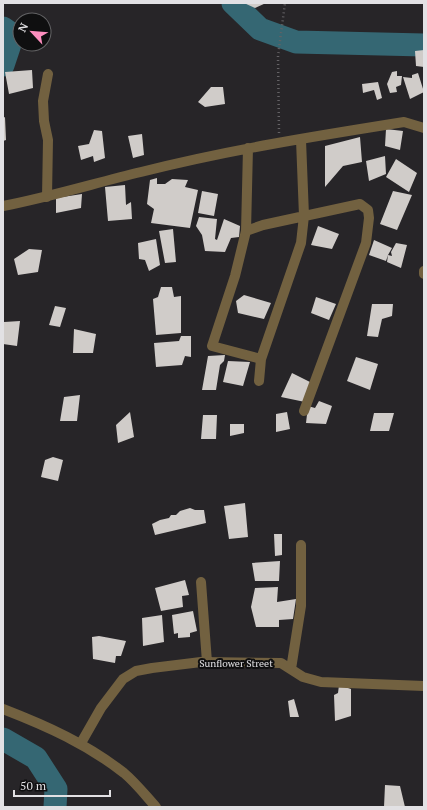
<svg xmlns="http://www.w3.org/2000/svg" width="427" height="810" font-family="'PT Serif',serif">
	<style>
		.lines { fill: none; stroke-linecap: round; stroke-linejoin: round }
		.river { stroke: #356773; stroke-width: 23 }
		.building { fill: #d0ccc9 }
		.path { stroke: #646265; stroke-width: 2.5; stroke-dasharray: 1 3; stroke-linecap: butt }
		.minor { stroke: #726140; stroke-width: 10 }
		.labels { text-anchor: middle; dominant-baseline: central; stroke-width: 4; stroke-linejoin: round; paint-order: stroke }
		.street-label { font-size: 10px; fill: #e2e1e4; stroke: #0f0f10 }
	</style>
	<rect width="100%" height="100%" fill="#272528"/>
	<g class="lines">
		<path class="river" d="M233,3L260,29L296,42L424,45
			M3,28L13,35L3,65
			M3,739L36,758L56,789L55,807"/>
	</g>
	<path class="building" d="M244,3H266L255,8Z
		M424,50V67L416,66L415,51Z
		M32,70L33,88L9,94L5,72Z
		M397,71V76H402L401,85L396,87L397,92L390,93L387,84L392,72Z
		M418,73L424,92L410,99L403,77L412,78V75Z
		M378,82L382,98L377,100L374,90L363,93L362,84Z
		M211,87H223L225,104L205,107L198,102Z
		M5,117L6,140L3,141V118Z
		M386,129L403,131L400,150L385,146Z
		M94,130L102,131L105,158L94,162L93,156L81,160L78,146L89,144Z
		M142,134L144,155L133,158L128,136Z
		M360,137L362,162L343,166L325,187V146Z
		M385,156L386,174L369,181L366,161Z
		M396,159L417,173L409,192L386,177Z
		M157,178V184H165L172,179L188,180L185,187L198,190L190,228L151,223L154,209L147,204L150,180Z
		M125,185L126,205L131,202L132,219L108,221L105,187Z
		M202,191L218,194L214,216L198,213Z
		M393,191L412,195L397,230L380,224Z
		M82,194L81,208L56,213V198Z
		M199,217L217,219L215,239L217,240L224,219L240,226L239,237L231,238L225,252L205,251L202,235L196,226Z
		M318,226L339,234L332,249L311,245Z
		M173,229L176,262L165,263L159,231Z
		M156,239L160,265L149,271L145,260L139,259L138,243Z
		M374,240L392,248L388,255L392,256L391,252L396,243L407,245L401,268L387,262L388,255L386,261L369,255Z
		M29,249L42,250L38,272L18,275L14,259Z
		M161,287H172L174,297L181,296V333L156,335L153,299L158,297Z
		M244,295L271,303L264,319L238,313L236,301Z
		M316,297L336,304L329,320L311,313Z
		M372,304H393L392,316L382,319L378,337L367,336Z
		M55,306L66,308L60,327L49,325Z
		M20,321L17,346L3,344L4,322Z
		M74,329L96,334L93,353H73Z
		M181,336H191V357L185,356L182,365L156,367L154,343L179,341Z
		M225,355L224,361L220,365L216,390H202L208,356Z
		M356,357L378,364L370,390L347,381Z
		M228,361L250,362L243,386L223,382Z
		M292,373L312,383L305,402L281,397Z
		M80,395L77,421H60L64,397Z
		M319,401L332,406L326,424L306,423L308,406L315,408Z
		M130,412L134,437L118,443L116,425Z
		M287,412L290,429L276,432V414Z
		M374,413H394L389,431H370Z
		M203,415H217L216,439H201Z
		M230,424H244V433L230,436Z
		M53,457L63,460L58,481L41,477L45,460Z
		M245,503L248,537L229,539L224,506Z
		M190,508L195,510H204L206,523L155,535L152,524L160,520L169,518L171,515H176L180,511Z
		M274,534H282V555L275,556Z
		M280,561L279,581H255L252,563Z
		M185,580L189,595L182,596L183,607L161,611L155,588Z
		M278,587L277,602L296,599L293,619L279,620V627H256L251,607L255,588Z
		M193,611L197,631L190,633V637L178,638V633L174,634L172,615Z
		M162,615L164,642L143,646L142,618Z
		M99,636L126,641L121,656H116L115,663L93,659L92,637Z
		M339,685L351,689V716L335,721L334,695L338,693Z
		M294,699L299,717H290L288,701Z
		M385,785L400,786L405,807H384Z"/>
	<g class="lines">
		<path class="path" d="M279,133L278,56L285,3"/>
		<path class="minor" d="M47,197L48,140L44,121L43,101L48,74
			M3,206C50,197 95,183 141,172C228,150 316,136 404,122L424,128
			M246,231L248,148
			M424,271V274
			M261,359L212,346L235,276L246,231L263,225L360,204L368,210L369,218L366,243L304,411
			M259,381L261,359L301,243L304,216L301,140
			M201,582L207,662
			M291,669L301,606V545
			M3,709C47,726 87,744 124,773C136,783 146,796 156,807
			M81,743L101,708L123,679L136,671L152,668L201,662L281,663L303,677L321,682L424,686"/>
	</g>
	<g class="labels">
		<g class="street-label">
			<text x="236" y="663">Sunflower Street</text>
		</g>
	</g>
	<rect width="427" height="810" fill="none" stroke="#e2e1e4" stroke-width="8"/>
	<g transform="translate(32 32) rotate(296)"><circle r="19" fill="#0f0f10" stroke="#636365"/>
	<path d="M0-3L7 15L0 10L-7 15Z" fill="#fd8ebe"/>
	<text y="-6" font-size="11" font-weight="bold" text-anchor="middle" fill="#e2e1e4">N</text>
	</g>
	<path d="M14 790v6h96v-6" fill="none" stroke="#e2e1e4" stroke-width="2"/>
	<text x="20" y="790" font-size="12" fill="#e2e1e4" stroke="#0f0f10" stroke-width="3" paint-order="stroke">50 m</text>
</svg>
